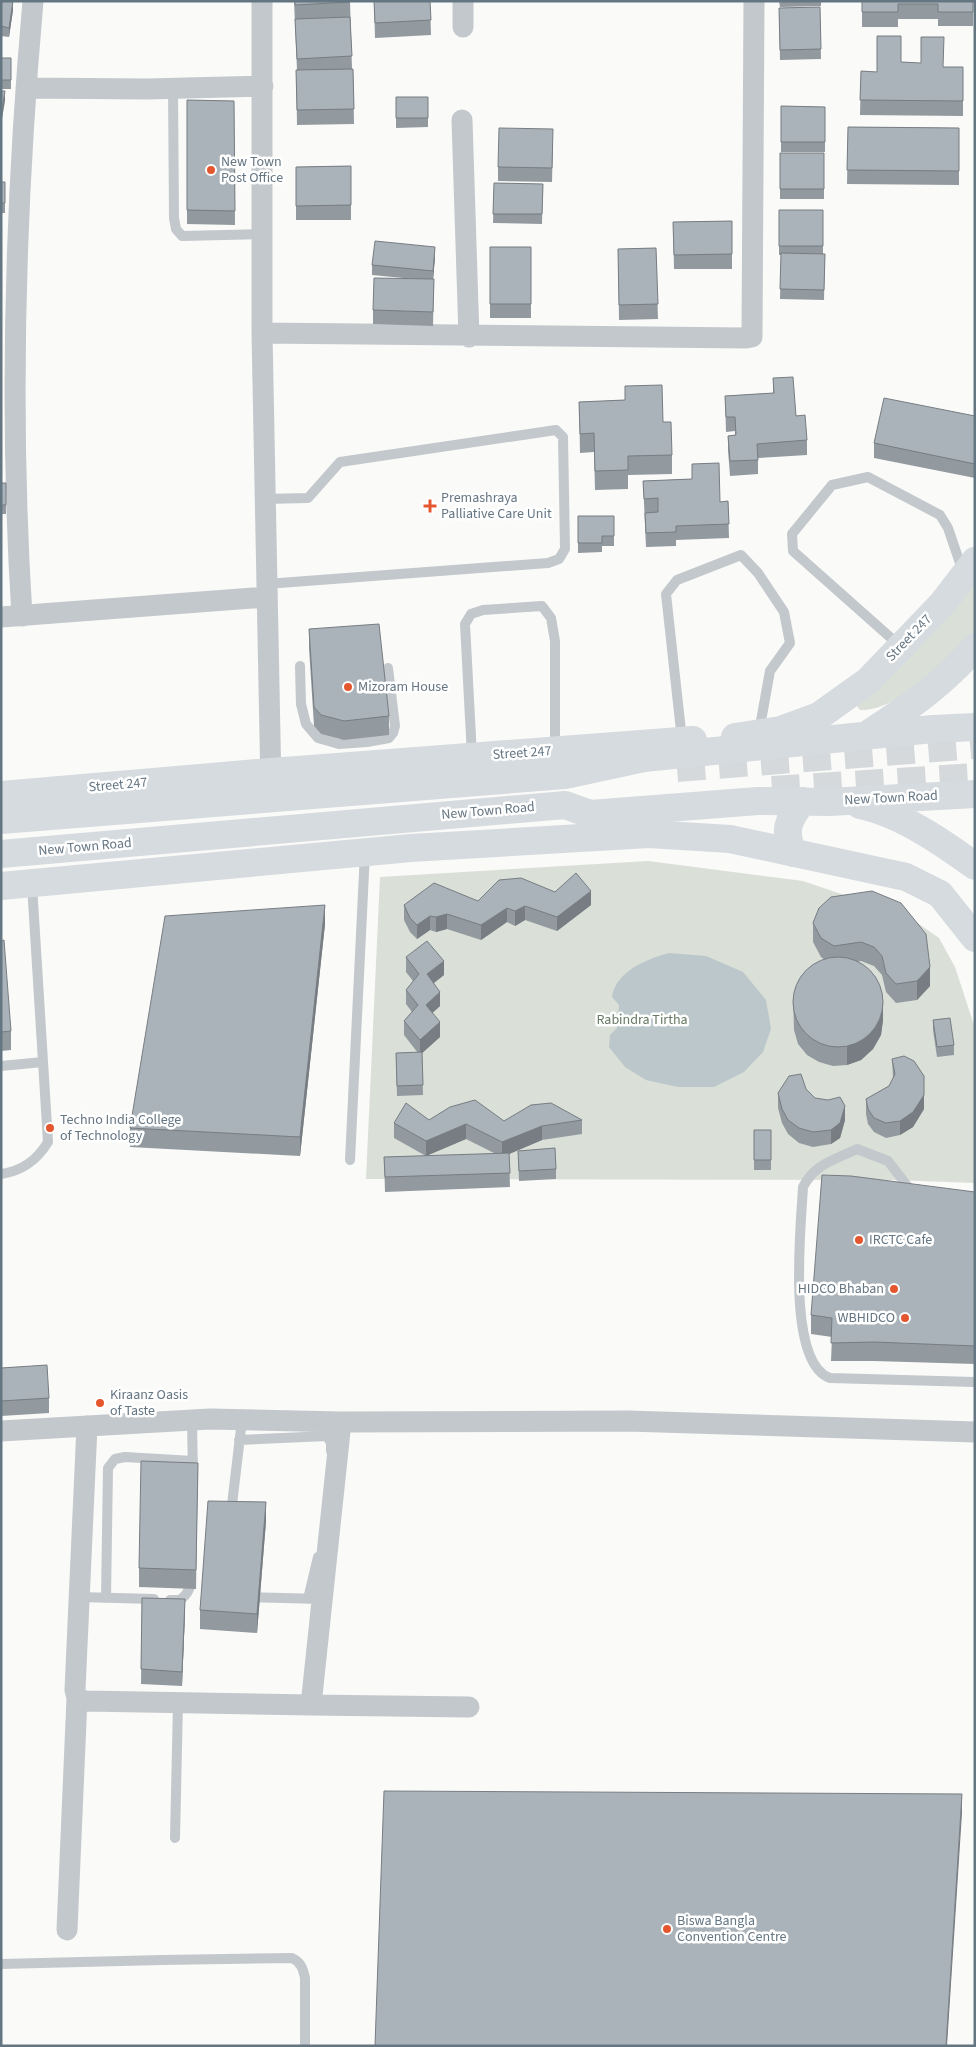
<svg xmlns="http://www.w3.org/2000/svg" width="976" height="2047" font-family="'Source Sans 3',sans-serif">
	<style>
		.green { fill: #dadfd7 }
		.water { fill: #bbc7cb }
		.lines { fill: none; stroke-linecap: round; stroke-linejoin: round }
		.primary-tunnel { stroke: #d5d9db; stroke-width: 28; stroke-dasharray: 28 14; stroke-linecap: butt }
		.lane { stroke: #c3c8cc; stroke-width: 10 }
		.street { stroke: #c3c8cc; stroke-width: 21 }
		.secondary { stroke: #d6dbdf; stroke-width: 28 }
		.primary { stroke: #d6dbdf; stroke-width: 28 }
		.wall { fill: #929a9f; fill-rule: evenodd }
		.shaded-wall { fill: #777d82 }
		.building { fill: #aab3b9; stroke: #777d82 }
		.poi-dot { fill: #e4572e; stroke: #fff; stroke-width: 2 }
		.labels { text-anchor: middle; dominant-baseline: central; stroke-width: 5; stroke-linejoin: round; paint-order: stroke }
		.poi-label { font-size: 14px; fill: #657683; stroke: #fff; text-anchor: start }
		.street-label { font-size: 14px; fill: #657683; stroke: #fff }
		.park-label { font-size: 14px; fill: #687a64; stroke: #fff }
	</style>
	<rect width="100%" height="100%" fill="#fafaf8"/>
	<path class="green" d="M975,580V633L972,636C948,661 896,712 860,710L857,706L858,702Z
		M648,861L803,881L909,917L939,938L955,967L975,1028V1183L893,1180L366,1179L380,877Z"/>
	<path class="water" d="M669,953L706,956L743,972L766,1000L771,1029L763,1052L744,1072L714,1087H678L646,1080L625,1067L609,1047L610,1035L617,1028L619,1005L612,997C616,971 647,959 669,953Z"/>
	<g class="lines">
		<path class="primary-tunnel" d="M677,768L975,745
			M772,790L975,777"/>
		<path class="lane" d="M173,88L174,218L176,229L182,236L263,234
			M265,499L308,498L340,462L556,430L563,437L565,549L559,559L548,563L266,584
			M900,646L793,551L792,534L832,485L868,477L940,515L948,528L963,572
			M300,666L301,704L306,724L318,738L339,744L367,742L389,738L393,733L395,726L388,668
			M682,740L666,594L677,580L741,555L758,573L784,612L790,643L770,671L759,732
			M472,756L465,624L471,614L483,610L542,606L551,618L555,641V750
			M1,1066L43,1062
			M350,1160L365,852
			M1,1174C23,1171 37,1160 48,1142L32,885
			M912,1192L888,1161L857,1149C834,1160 815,1164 803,1187C801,1226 786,1362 830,1378L975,1382
			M192,1420L193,1476
			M239,1440L327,1436L331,1443V1451
			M231,1513L242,1420
			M79,1597L154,1599
			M247,1597L322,1599
			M106,1598L108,1468L115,1459L125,1457L193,1461
			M308,1599L318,1557
			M170,1600H180C189,1593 191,1587 191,1576
			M175,1838L178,1703
			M1,1964L162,1960L292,1958C301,1962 303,1969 305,1978V2046"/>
		<path class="street" d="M262,1V333L271,787
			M463,1V27
			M26,88L147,89L263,86
			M462,120L469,337
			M262,333L746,338L752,337L754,1
			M22,616C9,411 15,205 33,1
			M1,617L266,597
			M87,1426L75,1690L77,1698L85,1701L311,1705L341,1422
			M1,1431L210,1419L341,1422L628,1421L975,1432
			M311,1705L469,1707
			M67,1930L77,1698"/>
		<path class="secondary" d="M735,737L781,730L819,716L868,681L942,604L975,561
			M1,795L258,773L693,740
			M1,886L411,848L649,834L730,839L906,877L940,894L975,938"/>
		<path class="primary" d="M871,732C910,707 945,682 975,647
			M860,805C900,813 942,842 975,866
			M1,820L565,775L644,758L933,729L975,727
			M793,853C783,831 788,819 803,801
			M1,854L565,805L590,814L758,801L829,802L975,794"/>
	</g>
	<path class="wall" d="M1,1L13,10L9,37L1,36Z
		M294,1H350L352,69H353L354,124L297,125L296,70H297Z
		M374,1H430L431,35L375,38Z
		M779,1H821V6L780,7Z
		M862,1H973V26H938V19H898V27H862Z
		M820,7L821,59L780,60L779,8Z
		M1,58H11V89H1Z
		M901,62L944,67H963V116L860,115L861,71L877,72Z
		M396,97H428V127L396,128Z
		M187,100L234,101L235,225L187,224Z
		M781,106L825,107V152H781Z
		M848,127L959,128V185L847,184Z
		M553,144L552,182L498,181V167Z
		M780,153H824V199H780Z
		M351,166V220H296V167Z
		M1,182H5V213H1Z
		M494,183L543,184L542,224L493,223Z
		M779,210H823V254H825L824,300L780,299L781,255H779Z
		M732,221V269H674L673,222Z
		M490,247H531V318H490Z
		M656,248L658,319L619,320L618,249Z
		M435,257L433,279H434L433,326L373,324V310L414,279L372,275V265Z
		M773,378L796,416L807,440V455L758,458V474L730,476L728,450V436L735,435V431L726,432L725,396L773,393Z
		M625,386L663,422L672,455V474L628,475V489L595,490L594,452L580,453L579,402L625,400Z
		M975,416V478L874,458V443Z
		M692,464L720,502L728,501L729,538L676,540V546L646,547L643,481L692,479Z
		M1,483H6V514H1Z
		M578,516H614V546H602V552L578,553Z
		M309,629L389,716V735L344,740L321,734L314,726L309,648Z
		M478,901L591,905L557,931L525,920L515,926L507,922L481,940L447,929L436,932L430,930L417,939L410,932L404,920V905Z
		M819,908L930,986L917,1000L896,1003L886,992L882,975L874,966L861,961L857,962L883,1020L881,1035L873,1049L861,1060L847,1065L833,1066L819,1062L807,1055L798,1044L794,1030L793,997L825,960L821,957L813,942V923Z
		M325,924L300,1156L130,1147V1128Z
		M1,941L11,1031V1050L1,1051Z
		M406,957L444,975L434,983L440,1006L432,1013L440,1037L422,1053L423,1095L397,1096L396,1053H418L404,1035V1021L412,1012L406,1004V990L413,981L406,972Z
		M933,1020L954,1045V1055L937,1057L933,1030Z
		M892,1059L924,1076V1109L913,1127L900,1135L886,1138L874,1132L868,1124L866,1114V1099L889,1086L893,1078Z
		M806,1089L815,1098L845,1120L840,1138L831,1144L813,1147L799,1143L788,1134L782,1123L778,1108V1093Z
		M429,1120L504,1121L582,1120V1134L542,1140L509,1154L510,1187L385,1192L384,1157L426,1156L394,1138V1123ZM466,1139L496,1154L426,1156Z
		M754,1130H771V1170H754Z
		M518,1151L556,1169V1179L519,1181Z
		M975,1192V1364L874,1361H831L832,1337L811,1334V1315Z
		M1,1368L49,1398V1413L1,1416Z
		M198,1463L196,1589L139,1587V1568Z
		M266,1521L257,1633L200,1629V1610Z
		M142,1598L185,1613L182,1686L141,1684Z"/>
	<path class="shaded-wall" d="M13,1V10L9,37V28Z
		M5,91V101L2,119V109Z
		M435,247V257L433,281V271Z
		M591,891V905L557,931V917Z
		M325,905V924L300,1156V1137Z
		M525,906V920L515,926V911Z
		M507,908V922L481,940V925Z
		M447,914V929L436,932V917Z
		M430,916V930L417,939V925Z
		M444,961V975L427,988V974Z
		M930,967V986L917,1000V981Z
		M440,992V1006L426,1019V1005Z
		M883,1001V1020L881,1035L873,1049L861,1060L847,1065V1047Z
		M440,1022V1037L420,1055V1040Z
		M924,1095V1109L913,1127L900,1135V1121Z
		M845,1106V1120L840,1138L831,1144V1130Z
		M466,1124V1139L426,1156V1141Z
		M542,1126V1140L502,1157V1142Z
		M266,1502V1521L257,1633V1614Z
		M185,1599V1613L182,1686V1672Z
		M962,1794V1813L947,2046H946Z"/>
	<path class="building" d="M1,1H13L9,28L1,26Z
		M295,1H350V2L295,5Z
		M374,1H430L431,20L375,23Z
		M862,1H973V12H938V4H898V12H862Z
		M820,7L821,49L780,50L779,8Z
		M350,17L352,56L297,59L295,19Z
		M877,36H901V62L921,63V37H944L943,67H963V101L860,100L861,71L877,72Z
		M1,58H11V80H1Z
		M353,69L354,109L297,110L296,70Z
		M1,91H5L2,109H1Z
		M396,97H428V118H396Z
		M187,100L234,101L235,211L187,210Z
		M781,106L825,107V142H781Z
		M848,127L959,128V171L847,170Z
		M499,128L553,129L552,168L498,167Z
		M780,153H824V189H780Z
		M351,166V205L296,206V167Z
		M1,182H5V203H1Z
		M494,183L543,184L542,214H493Z
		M779,210H823V246H779Z
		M732,221V254L674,255L673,222Z
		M375,241L435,247L433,271L372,265Z
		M490,247H531V304H490Z
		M656,248L658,304L619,305L618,249Z
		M781,253L825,254L824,290L780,289Z
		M374,278L434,279L433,312L373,310Z
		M793,377L796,416L805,415L807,440L757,444L758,460L730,461L728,436L736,435L735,417H726L725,396L774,393L773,378Z
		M662,385L663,422H671L672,455L628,456V470L595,471L594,433L580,434L579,402L625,400V386Z
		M884,398L975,416V464L874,443Z
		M719,463L720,502L728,501L729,524L676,526V532L646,533L645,513L658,512V498L644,499L643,481L692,479V464Z
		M1,483H6V505H1Z
		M578,516H614V536H602V543H578Z
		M379,624L389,716L344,721L321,715L314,707L309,629Z
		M576,873L591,891L557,917L525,906L515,911L507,908L481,925L447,914L436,917L430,916L417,925L410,918L404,905L434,883L478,901L499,880L521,878L555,892Z
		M872,891L901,903L926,934L930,967L917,981L896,984L886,973L882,956L874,947L861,942L834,946L821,938L813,923L819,908L831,897Z
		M325,905L300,1137L130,1128L165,916Z
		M4,940L11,1031L1,1032V941Z
		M427,941L444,961L427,974L440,992L426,1005L440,1022L420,1040L404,1021L418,1005L406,990L419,974L406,957Z
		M793 1002a45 45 0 1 1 90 0a45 45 0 1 1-90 0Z
		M950,1018L954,1045L937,1047L933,1020Z
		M422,1052L423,1085L397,1086L396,1053Z
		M904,1056L914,1061L924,1076V1095L913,1112L900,1121L886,1123L874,1118L868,1109L866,1099L889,1086L895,1074L892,1059Z
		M801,1074L806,1089L815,1098L828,1100L840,1097L845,1106L840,1123L831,1130L813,1132L799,1128L788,1120L782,1109L778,1093L789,1076Z
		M475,1100L504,1121L531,1105L551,1103L582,1120L542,1126L502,1142L466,1124L426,1141L394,1123L406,1103L429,1120L450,1107Z
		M754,1130H771V1160H754Z
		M555,1148L556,1169L519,1171L518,1151Z
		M509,1153L510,1173L385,1177L384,1157Z
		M822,1175L851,1176L975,1192V1346L874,1342L831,1343L832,1318L811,1315Z
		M47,1365L49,1398L1,1401V1368Z
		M141,1461L198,1463L196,1570L139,1568Z
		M208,1501L266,1502L257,1614L200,1610Z
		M142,1598L185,1599L182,1672L141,1669Z
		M384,1791L962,1794L946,2046H375Z"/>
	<g class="poi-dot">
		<circle cx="211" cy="170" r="5"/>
		<path d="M427.5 498.5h5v5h5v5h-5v5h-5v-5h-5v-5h5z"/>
		<circle cx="348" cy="687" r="5"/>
		<circle cx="50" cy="1128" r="5"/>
		<circle cx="859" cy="1240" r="5"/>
		<circle cx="894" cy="1289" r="5"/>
		<circle cx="905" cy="1318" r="5"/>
		<circle cx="100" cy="1403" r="5"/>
		<circle cx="667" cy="1929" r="5"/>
	</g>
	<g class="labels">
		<g class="poi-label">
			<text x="221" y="162">New Town<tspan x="221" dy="16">Post Office</tspan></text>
			<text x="441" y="498">Premashraya<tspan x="441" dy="16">Palliative Care Unit</tspan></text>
			<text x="358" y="687">Mizoram House</text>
			<text x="60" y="1120">Techno India College<tspan x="60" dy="16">of Technology</tspan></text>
			<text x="869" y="1240">IRCTC Cafe</text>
			<text x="884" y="1289" text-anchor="end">HIDCO Bhaban</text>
			<text x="895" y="1318" text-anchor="end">WBHIDCO</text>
			<text x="110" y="1395">Kiraanz Oasis<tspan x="110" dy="16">of Taste</tspan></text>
			<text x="677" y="1921">Biswa Bangla<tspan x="677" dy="16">Convention Centre</tspan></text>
		</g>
		<g class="street-label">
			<text transform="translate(909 638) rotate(-46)">Street 247</text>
			<text transform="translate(522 753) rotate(-4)">Street 247</text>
			<text transform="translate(118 785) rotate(-5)">Street 247</text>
			<text transform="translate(891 798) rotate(-3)">New Town Road</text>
			<text transform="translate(488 811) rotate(-5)">New Town Road</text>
			<text transform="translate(85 847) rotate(-5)">New Town Road</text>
		</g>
		<g class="park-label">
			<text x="642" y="1020">Rabindra Tirtha</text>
		</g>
	</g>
	<rect width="976" height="2047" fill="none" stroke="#657683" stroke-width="5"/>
</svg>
